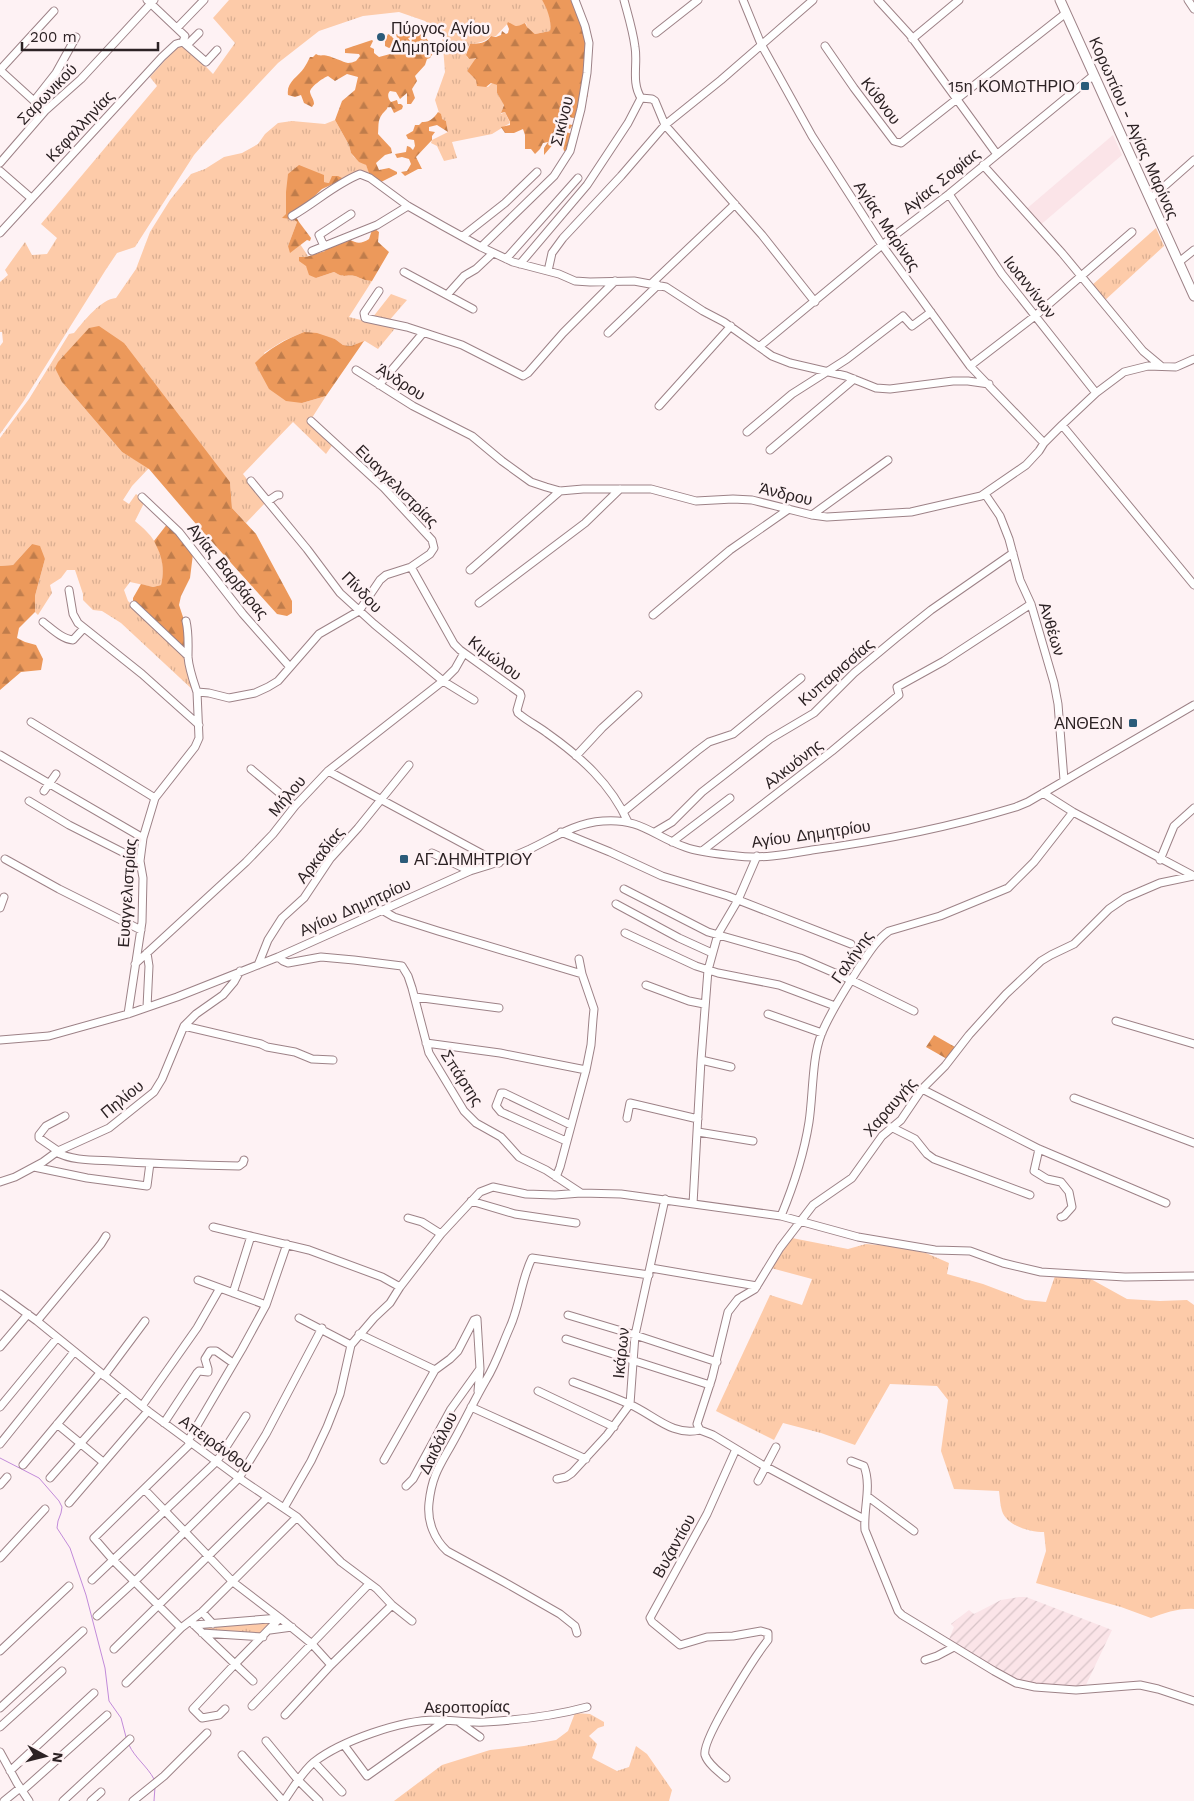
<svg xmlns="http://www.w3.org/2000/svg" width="1194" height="1801" font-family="'Work Sans',sans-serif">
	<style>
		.built { fill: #fbe4e8 }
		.industrial { fill: url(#industrial-furrows) }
		.grass { fill: url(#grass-tufts) }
		.forest { fill: url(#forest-firs) }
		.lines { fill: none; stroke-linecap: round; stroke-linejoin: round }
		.stream { stroke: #c28bda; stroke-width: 1 }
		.minor-casing { stroke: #9d8287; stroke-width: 9 }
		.major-casing { stroke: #9d8287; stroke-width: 11 }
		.minor { stroke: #fff; stroke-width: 7 }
		.major { stroke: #fff; stroke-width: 9 }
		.poi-dot { fill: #2b5b79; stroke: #fef2f4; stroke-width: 2 }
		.labels { text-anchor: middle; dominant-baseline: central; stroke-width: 5; stroke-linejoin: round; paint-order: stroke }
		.poi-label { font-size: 16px; fill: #2c2224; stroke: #fef2f4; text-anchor: start }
		.street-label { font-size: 16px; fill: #2c2224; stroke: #fef2f4 }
	</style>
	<defs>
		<pattern id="industrial-furrows" width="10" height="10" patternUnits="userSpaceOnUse" patternTransform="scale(1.25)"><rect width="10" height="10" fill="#fbe4e8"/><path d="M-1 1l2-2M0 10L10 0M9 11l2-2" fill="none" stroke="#d7c3c7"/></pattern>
		<pattern id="grass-tufts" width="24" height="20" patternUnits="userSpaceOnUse" patternTransform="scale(1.25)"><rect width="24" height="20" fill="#fdcba9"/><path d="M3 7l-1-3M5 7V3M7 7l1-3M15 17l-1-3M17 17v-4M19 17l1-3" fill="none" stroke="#d9ae91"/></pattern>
		<pattern id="forest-firs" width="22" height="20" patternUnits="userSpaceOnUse" patternTransform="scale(1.25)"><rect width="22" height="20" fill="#ec995b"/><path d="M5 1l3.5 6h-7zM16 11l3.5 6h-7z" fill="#bf7c4b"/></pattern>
	</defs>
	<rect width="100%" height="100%" fill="#fef2f4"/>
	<path class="built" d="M1113,135L1122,155L1038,227L1024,211Z"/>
	<path class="industrial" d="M1019,1597H1026L1112,1630L1085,1687L1049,1686L1016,1680L948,1642L954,1627L951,1624L969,1610L974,1614L1001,1600Z"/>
	<path class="grass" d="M229,0H542C548,8 552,21 550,31L535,34L527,27L526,23L516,27L511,25L509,22L496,36H491C484,43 478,42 469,45L466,53L467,57L469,59L474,57L476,60L467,71C473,78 479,82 488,87L492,83L497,85V93L504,104L501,114L505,112L510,123L492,134L452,142L457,158L444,161L437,146L431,143L432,140L448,132L446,121L441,119L435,100L445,72L442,34L425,21L399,12L363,16L319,31L278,63L218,127L194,155L135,247L117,253L105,271L23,402L0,434V346L3,342L2,332H0V282L8,275L5,270L25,242L32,255L47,254L57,238L41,224L157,86L150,77L177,47H187L213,74L235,43L213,18Z
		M335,120L349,145L351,153L354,157L366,165L371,176L344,179L329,183L324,182L286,192L287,214L297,222L288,246L295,249L300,244L308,256L306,257V266L316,278L334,272C347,279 344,274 355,276C361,278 365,281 372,281L349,317L369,322L391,294L407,300L387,323L397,326L378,349L365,341L351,346L343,345L335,339L304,332L283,341L264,353L302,403L326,396L310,421L333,444L326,454L293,422L243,474L265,503L246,523L232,508L230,482L62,382L122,452L149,468L132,486L123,500L129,504L136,494L145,501L135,521C139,525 144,528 147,532C161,546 166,567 161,585L153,587L130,582L124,590L128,601L187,657L194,691L121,623L102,611L93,610L83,600V594L75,570H67L61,578L50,585L52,593L38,615L35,612V596L45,559L32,544L13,565L0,566V438L29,399L69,334L74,333C84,321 101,299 116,298L136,269L150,232L170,200L191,174L205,169L224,157L242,153L258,144L265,134L278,123L292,121L325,124Z
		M1156,228L1164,246L1103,302L1091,286Z
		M792,1238L848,1249L866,1244L891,1246L926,1253L949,1263L947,1274L983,1284L1025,1300L1046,1302L1055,1276L1089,1278L1127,1299L1160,1301L1187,1300L1194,1305V1609C1179,1608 1165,1613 1151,1618L1121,1607L1036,1583L1046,1551L1044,1532C1030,1532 1007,1526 1002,1511C1000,1505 1000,1498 999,1491L954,1489L941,1451L948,1400L937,1386L890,1384L855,1445L821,1433L783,1423L774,1440L716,1411L770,1295L802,1305L812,1279L771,1268Z
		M276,1620L262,1635L204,1631L199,1627Z
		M575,1713L590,1714L604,1722V1726L598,1728L589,1736L597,1744L592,1758L617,1771L629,1767L636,1746L647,1754L672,1790L669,1801H394L442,1765L490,1750L524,1746L556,1740L568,1731Z"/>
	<path class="forest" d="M542,0H571L593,49L590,54L583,85L581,84V86L588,96L585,99L586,106L575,127L572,126L570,129L568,128V124L572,125L575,122L574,118L568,117L563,122V127L567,130L566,132L572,134L566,151H564L562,143L555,142L544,155V148L548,142L543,143L540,149L535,154L531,149H525V135L523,129L514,133H505L501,127L510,125V122L505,112L501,113L504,105L497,93V85L491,83L486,87L477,86L476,80L467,71L476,58L469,59L466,55L470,44C479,43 486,44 491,36L496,37L501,35L502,31L506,34L508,33L509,29L507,24L508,22C516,26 515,28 525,23L527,27L535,34L550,31C552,21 547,8 542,0Z
		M410,27C418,35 423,31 431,45L426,47L427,50H432L433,53L430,58L427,59L425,65L415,76L417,81L412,89L415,98L411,104H407V93L400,99L396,92L390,91C387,94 388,99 391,102L397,100L398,104H401L403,106L402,109L394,113L391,107C384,108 390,106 385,111C377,119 379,123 378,134L391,148L392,153L385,155L376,163L379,170L389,168L397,172V174L381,182C369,177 370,175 366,165L359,162L351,153L349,145L335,120L342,101L355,90L358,77L347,74L335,81L328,76C323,78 310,87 310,92C311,97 314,99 314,104L312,107L304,103L301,95L295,97L288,95C286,82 298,77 304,68C306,65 308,61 310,57H313L316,54C321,57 323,54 328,56C333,57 343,62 348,63C351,63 353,62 356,61L360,56L359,54L345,53V49L372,40L373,41L370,47L374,49V53L379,57L405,50L410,46L411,49L412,37L408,38L410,41L408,43L405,42L402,45H396L389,48L385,46V41L388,34L390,35L393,33L392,37L396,41L397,38L396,34L401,35L402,29L408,32Z
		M438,112L441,114L442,119L446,121L448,132L437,125L429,127V131L435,132L432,136V140L416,157L422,169H418L405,176L401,172L407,171L411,164L409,159L402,157L397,158L395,154L406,152L407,146L410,147L413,150L415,146L414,140L408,139L406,135L413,131L415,125H419L422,122C429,123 435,117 438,112Z
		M299,165L324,175V182L329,183L332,176H338L344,179L322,189L304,206L293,212L299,222L311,238L310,241L307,240L290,253L288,246L297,222L293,219L282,218L286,214V192L288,174Z
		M375,229L379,232L378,242L389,252L372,281C365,281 361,278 355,276C344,274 346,279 334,272L316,278L309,275L306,266L299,261V257H306L325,251V247L349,239C357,244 361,244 369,239L372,230Z
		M99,326L124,343L230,482L232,508L256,534L292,601V613L287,616L277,614L196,524L149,469L122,452L62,382L55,368L58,362L89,328Z
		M304,332L317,333L335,339L343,345L351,346L364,341L326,396L302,403L286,401L269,389L255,363C269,348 285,340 304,332Z
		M168,523L193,554L190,578L181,596L179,605L186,626L187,655L133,602V598L141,584L153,587L161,585C165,568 162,556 154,541Z
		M32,544L40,546L45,559L35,596V612L19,628L17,638L25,642L36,645L43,659L41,670L21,672L0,690V566L13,565Z
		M934,1035L955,1047L947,1059L926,1047Z"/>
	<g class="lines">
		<path class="stream" d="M0,1458L39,1478L59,1501L62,1507L61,1513L58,1521L57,1528L70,1548L86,1595L105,1668L109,1701L121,1718L126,1737
			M129,1745C135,1758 147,1766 154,1779
			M154,1801L155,1787"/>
		<g class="minor-casing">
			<path id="minor" d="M147,0L185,36L183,42
				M624,0C628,15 633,31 635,47C638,64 631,82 641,98L652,99L655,101L665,125L762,235L815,302
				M743,0L761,44L812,136L882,245L970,366L1044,443
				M878,0L910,35L996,153
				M1188,0L1194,9
				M177,28L204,0
				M656,33L698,0
				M912,39L959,0
				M183,42L206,62L217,50
				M188,44L199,33
				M825,46L854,88L894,141L901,143L1066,13
				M0,70L54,11
				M0,70L45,111
				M34,101L56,73L76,37
				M0,163L45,111L81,79L154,0
				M983,165L1062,253L1143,351L1161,366
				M0,171L31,198
				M949,194L1002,274L1096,393
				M1150,199L1194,160
				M292,216C315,203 335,184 360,174L370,178L408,206L443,226L481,247L513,262L559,274L575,281L590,282L634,281L666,287L703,311L724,322L772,356L790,363L846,376L876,388L890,389L953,381H968L989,384
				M0,233L162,57L176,44L183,42
				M463,236L505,203L537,172
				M324,246L319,235L351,214
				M481,247L554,176L570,151L581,109L587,73L589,43L585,26L575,0
				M312,251L377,225L408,206
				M506,259L578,178
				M1179,262L1194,250
				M520,264L587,185L628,123L641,98
				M548,271L552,253L563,238L621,176L665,125L721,80L813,0
				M404,272L473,309
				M652,283L735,204
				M379,291L364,313L365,318L407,327L462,345L523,376L528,373L563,333L615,281
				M447,295L464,276L476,269L493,253
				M608,333L658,285
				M759,347L882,245L949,194L1094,75
				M970,366L1035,316L1132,232
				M356,370L413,406L472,436L502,461L531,482L546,487L560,491L583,489H651L696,501L733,499L752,500L812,515L827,517L911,512L981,496L1026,465L1039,451L1044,443L1062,425L1096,393L1124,372L1148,366L1176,367L1194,359
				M379,385L423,333
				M659,406L731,326
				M1062,425L1194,585
				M747,432L792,394L847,359L903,316L912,326L931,312
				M770,450L854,379
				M251,481L307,549L340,593L374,624L443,681L474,700
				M985,494L1000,516L1009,539L1020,580L1031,604L1054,683L1058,704L1064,780
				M142,497L179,532L243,614L289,666
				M268,501L277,495H279
				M812,515L888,460
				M411,567L454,644L460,650L520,693L521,696L517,710L518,713C527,721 538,726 547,733C581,757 611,784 628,822
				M470,570L560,491
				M69,590L73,614L78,623L142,674L199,725
				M479,603L585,523L620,489
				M134,605L188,656
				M653,615L730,550L789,509
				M186,621C189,634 188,644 188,657C189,669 193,680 197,692
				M43,622C52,629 62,639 73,640L84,628
				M31,722L155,798
				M0,755L143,838
				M576,756L602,728L638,695
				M251,769L295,806
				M328,771L499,863
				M44,791L56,774
				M1043,793L1073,812L1194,876
				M29,801L69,825L140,861
				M623,812L697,751L709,742L733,734L801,678
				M561,832L610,852L662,876L728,896L851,944
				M655,832L672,822L702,792L770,739L814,713L854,673L896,638L931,610L1013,553
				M672,842L730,798
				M702,851L832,751L899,695L897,687L944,661L1031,604
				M432,853L470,871
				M5,859L59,889L141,930
				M1160,860L1174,826L1194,808
				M624,889L708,932L800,958L851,980L914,1011
				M616,904L679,938L712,953
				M0,908L4,897
				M382,910L394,917L438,931L582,974
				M625,933L696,966L718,973L779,985L835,1006
				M147,953L149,966L147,1007
				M278,957L283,961L288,963L321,957L354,960L402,966L408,976L412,988L429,1053L464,1111L476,1123L501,1137L519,1157L546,1170L581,1193L621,1194L781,1216L858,1237L935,1250L970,1251L1003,1263L1041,1272L1125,1277L1194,1276
				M135,964L246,862L273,834L295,806L328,771L443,681L455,669L464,653
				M258,965L268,940L282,918L304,898L330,859L358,828L409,765
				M646,985L689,1001L704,1004
				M415,997L499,1008
				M128,1014L142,922L143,878L140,861L143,838L155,798L195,747L199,738L197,692L209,693L229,698L255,693L268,687L278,681L319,634L359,611L380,580L386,575L411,567L430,554L434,548L432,540L384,488L311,421
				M768,1014L822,1033
				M1116,1021L1194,1044
				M184,1026L261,1044L267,1047L295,1052L312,1059L333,1060
				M0,1040L49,1036L128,1014L177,997L278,957L470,871C491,865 510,858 530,849C555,837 575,823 603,821C641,818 653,836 685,847C701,853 720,854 737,856C762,859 788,854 812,850C880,841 950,827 1016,807L1028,802L1194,705
				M426,1043L500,1053L586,1070
				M701,1060L731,1067
				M922,1089L1039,1149L1166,1203
				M1074,1098L1194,1143
				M627,1118L630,1103L698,1119
				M891,1127L915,1139L927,1154L934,1159L1030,1195
				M698,1132L753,1141
				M566,1141L501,1112L496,1106L501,1093H504L571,1125
				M1039,1149L1034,1171L1047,1179L1061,1182L1069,1192L1072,1207L1064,1216L1061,1217
				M58,1151L39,1138V1135L46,1126L65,1116
				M56,1152C72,1161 95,1160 113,1161C155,1164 197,1165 239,1166L243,1163L244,1160
				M34,1167L87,1178L147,1186L150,1163
				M556,1177L560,1167L586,1070L591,1045L593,1019L594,1009L582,974L579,959
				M0,1182L15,1177L43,1162L58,1151L109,1128L154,1092L162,1079L184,1026L196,1014L223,995L234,982L240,971
				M471,1201L515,1214L576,1223
				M693,1204L701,1060L708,970L718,934L738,900L757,856
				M781,1216C793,1187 804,1154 809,1122C813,1096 812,1058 821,1035C830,1012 845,990 858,969C867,956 876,940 889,931L940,916L1008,888L1034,862L1073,812
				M408,1218L422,1222L441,1234
				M213,1227L309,1250L382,1277L400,1287
				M651,1268L757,1286
				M198,1280L266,1305
				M233,1293L251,1236
				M0,1294L37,1321L148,1411L239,1478L297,1517L341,1562L377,1589L392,1605L412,1621
				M568,1315L635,1335L717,1362
				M299,1318L351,1345
				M37,1321L101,1244L106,1236
				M359,1334L435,1370
				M566,1339L710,1385
				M0,1347L28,1314
				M104,1376L145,1321
				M573,1382C592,1389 611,1396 629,1404C653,1414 672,1437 700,1430
				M538,1391L614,1427
				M142,1406L197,1328L220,1288
				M0,1407L57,1338
				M471,1407L586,1459
				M164,1423L197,1373L199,1371L208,1372V1369L205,1359L210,1351H216L233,1363
				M57,1424L103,1462
				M700,1430L697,1424L712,1378L728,1312L738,1299L755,1289L780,1248L813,1205L852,1178L882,1136L901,1120L922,1089L945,1066L969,1035L1006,994L1041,961L1051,955L1074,944L1109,909L1125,898L1160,883L1194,876
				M700,1430L713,1435L761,1464L864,1519
				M188,1441L242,1349L266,1305L287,1244
				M191,1443L94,1538L113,1560L181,1628L202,1612L297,1517
				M0,1444L74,1352
				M384,1460L435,1370L450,1359L458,1351L474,1320L477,1319L480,1369L478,1391
				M851,1461L864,1466C872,1487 863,1509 865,1530L898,1611L902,1615L994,1671L1016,1683L1035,1687L1076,1690L1140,1685L1158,1689L1194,1701
				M23,1465L100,1373
				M50,1478L125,1393
				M557,1479L566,1477L572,1473L607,1435L630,1404L635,1335L665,1199
				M758,1481L776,1447
				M0,1485L7,1477
				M406,1486L413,1479L451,1409L479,1370
				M144,1489L233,1582L280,1618L235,1664L191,1622
				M867,1496L914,1531
				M69,1503L148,1411
				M284,1508L311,1461L327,1427L340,1394L351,1345L374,1318L390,1303L400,1287L441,1234L480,1192L493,1187L526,1194L555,1195L581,1193
				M0,1558L45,1509
				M92,1580L217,1461L246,1416
				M202,1612L213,1624
				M97,1616L135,1581L239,1478L266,1434L322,1328
				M194,1625L280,1618L312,1644L331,1665
				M270,1630L292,1627
				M202,1633L263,1637
				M577,1633L575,1626L560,1614L504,1582L447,1551C434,1539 427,1521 429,1503C432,1474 441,1464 454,1440C465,1420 475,1399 486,1380C496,1364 502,1345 510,1327C520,1305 521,1280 532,1258L649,1275
				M114,1649L267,1498
				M0,1651L69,1586
				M925,1660L937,1656L954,1647
				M126,1683L181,1628
				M252,1706L369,1584
				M0,1708L83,1631
				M225,1709L219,1715L202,1718L193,1709L235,1664L253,1681
				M285,1715L331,1665L392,1605
				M459,1722L480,1737
				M0,1727L62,1671
				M266,1741L298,1780L319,1801
				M344,1745L367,1776L446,1720
				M0,1752L17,1783L29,1801
				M242,1755L283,1801
				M314,1762L342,1792
				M10,1771L94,1693
				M726,1778C719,1772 708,1764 705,1755C701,1740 756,1655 768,1640V1633L761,1631L733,1636L707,1637L680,1645L652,1622L650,1618L707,1514L736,1449
				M22,1791L107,1715
				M4,1801L20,1788
				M63,1801L130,1739
				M91,1801L101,1792
				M133,1801L164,1776L207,1733
				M284,1801C293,1788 302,1772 314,1762C341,1741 401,1720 436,1720C452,1720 469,1723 485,1722C520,1720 554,1716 587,1707"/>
		</g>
		<g class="major-casing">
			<path id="major" d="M1060,0L1194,296"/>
		</g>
		<use href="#minor" class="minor"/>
		<use href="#major" class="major"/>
	</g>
	<g class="poi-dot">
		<circle cx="381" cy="37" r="5"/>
		<rect x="1080" y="81" width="10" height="10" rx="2.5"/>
		<rect x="1128" y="718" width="10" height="10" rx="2.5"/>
		<rect x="399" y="854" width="10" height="10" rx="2.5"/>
	</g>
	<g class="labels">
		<g class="poi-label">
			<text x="391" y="28">Πύργος Αγίου<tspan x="391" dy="18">Δημητρίου</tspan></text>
			<text x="1075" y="86" text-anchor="end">15η ΚΟΜΩΤΗΡΙΟ</text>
			<text x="1123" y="723" text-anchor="end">ΑΝΘΕΩΝ</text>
			<text x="414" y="859">ΑΓ.ΔΗΜΗΤΡΙΟΥ</text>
		</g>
		<g class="street-label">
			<text transform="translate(47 94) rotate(-46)">Σαρωνικού</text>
			<text transform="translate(881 101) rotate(53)">Κύθνου</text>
			<text transform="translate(562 121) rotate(-76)">Σικίνου</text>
			<text transform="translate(80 126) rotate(-47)">Κεφαλληνίας</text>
			<text transform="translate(1134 128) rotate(66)">Κορωπίου - Αγίας Μαρίνας</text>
			<text transform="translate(941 181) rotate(-39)">Αγίας Σοφίας</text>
			<text transform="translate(887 226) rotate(56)">Αγίας Μαρίνας</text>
			<text transform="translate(1030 287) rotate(52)">Ιωαννίνων</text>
			<text transform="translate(401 382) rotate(32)">Άνδρου</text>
			<text transform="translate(397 486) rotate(45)">Ευαγγελιστρίας</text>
			<text transform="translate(786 494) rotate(13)">Άνδρου</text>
			<text transform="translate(228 571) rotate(51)">Αγίας Βαρβάρας</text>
			<text transform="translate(362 592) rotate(46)">Πίνδου</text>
			<text transform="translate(1052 629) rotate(73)">Ανθέων</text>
			<text transform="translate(495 658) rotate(37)">Κιμώλου</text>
			<text transform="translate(836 672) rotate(-41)">Κυπαρισσίας</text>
			<text transform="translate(793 764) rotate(-38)">Αλκυόνης</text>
			<text transform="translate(287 796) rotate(-50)">Μήλου</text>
			<text transform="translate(811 834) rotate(-8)">Αγίου Δημητρίου</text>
			<text transform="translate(320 855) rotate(-52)">Αρκαδίας</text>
			<text transform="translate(127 893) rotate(-86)">Ευαγγελιστρίας</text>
			<text transform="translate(355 907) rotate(-24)">Αγίου Δημητρίου</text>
			<text transform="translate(852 957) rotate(-55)">Γαλήνης</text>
			<text transform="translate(462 1078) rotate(57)">Σπάρτης</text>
			<text transform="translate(122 1099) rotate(-39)">Πηλίου</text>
			<text transform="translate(890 1107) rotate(-49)">Χαραυγής</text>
			<text transform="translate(621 1353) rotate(-84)">Ικάρων</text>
			<text transform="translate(438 1443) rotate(-64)">Δαιδάλου</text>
			<text transform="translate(216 1444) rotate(36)">Απειράνθου</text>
			<text transform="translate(674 1546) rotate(-61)">Βυζαντίου</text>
			<text transform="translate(467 1707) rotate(-1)">Αεροπορίας</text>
		</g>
	</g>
	<g transform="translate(45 1756) rotate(97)" stroke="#fef2f4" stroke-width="4" paint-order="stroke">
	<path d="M0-4L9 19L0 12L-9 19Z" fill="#2c2224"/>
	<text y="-8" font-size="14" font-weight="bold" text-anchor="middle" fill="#2c2224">N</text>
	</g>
	<path d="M22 42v8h136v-8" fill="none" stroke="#2c2224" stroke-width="2.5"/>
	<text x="30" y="42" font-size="15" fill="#2c2224" stroke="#fef2f4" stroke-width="4" paint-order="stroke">200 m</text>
</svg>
